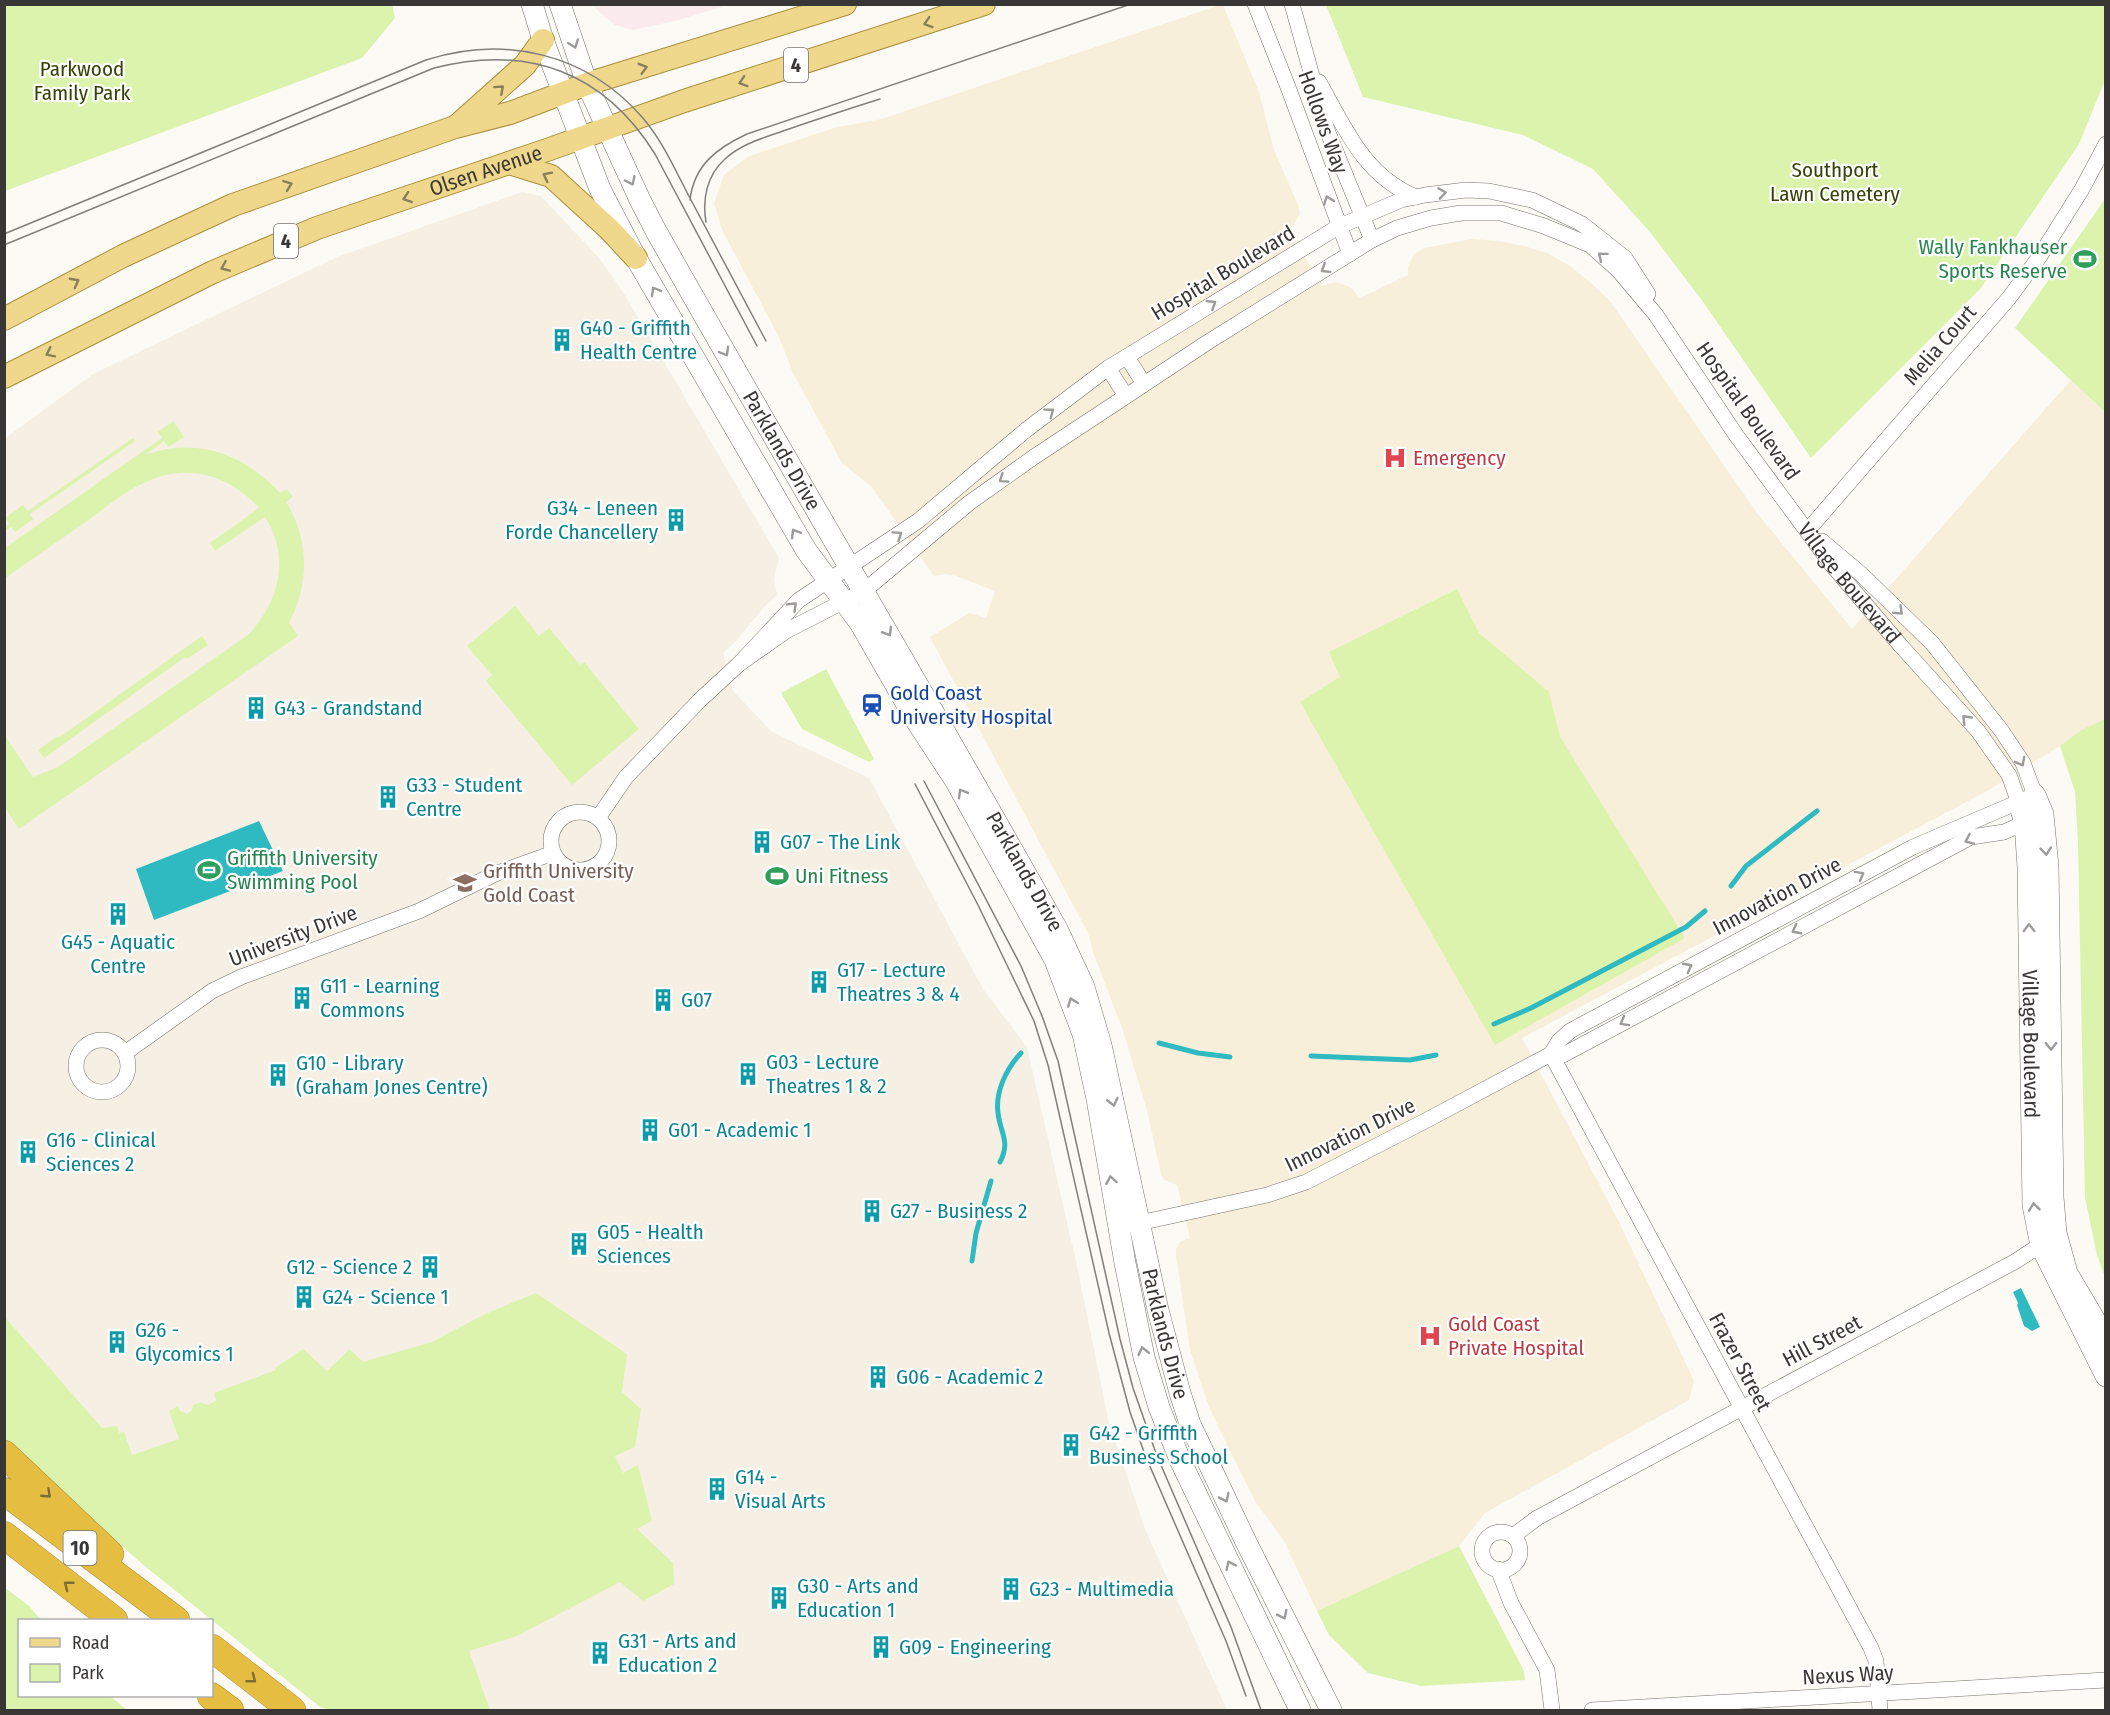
<svg xmlns="http://www.w3.org/2000/svg" width="2110" height="1715" font-family="'Fira Sans Condensed',sans-serif">
	<style>
		.commercial { fill: #fcebec }
		.built { fill: #f5f0e3 }
		.medical { fill: #f8efda }
		.green { fill: #dbf3ad }
		.water { fill: #2fbac2 }
		.lines { fill: none; stroke-linecap: round; stroke-linejoin: round }
		.stream { stroke: #2fbac2; stroke-width: 5 }
		.street-casing { stroke: #75736e; stroke-width: 16 }
		.secondary-casing { stroke: #75736e; stroke-width: 22 }
		.primary-casing { stroke: #a88e3c; stroke-width: 24 }
		.highway-casing { stroke: #a88e3c; stroke-width: 28 }
		.street { stroke: #fff; stroke-width: 15 }
		.secondary { stroke: #fff; stroke-width: 21 }
		.primary { stroke: #efd78c; stroke-width: 22 }
		.highway { stroke: #e5bd40; stroke-width: 27 }
		.tram { stroke: #807f7b; stroke-width: 1.5 }
		.oneway { stroke: #8a7f5c }
		.oneway2 { stroke: #9c9b9a }
		.oneway3 { stroke: #7d6d39 }
		.labels { text-anchor: middle; dominant-baseline: central; stroke-width: 4.5; stroke-linejoin: round; paint-order: stroke }
		.shield { fill: #fff; stroke: #747372; stroke-width: 1.5 }
		.shield-label { font-size: 20px; font-weight: bold; fill: #383735 }
		.park-label { font-size: 21px; fill: #344404; stroke: #fff }
		.street-label { font-size: 21px; fill: #383735; stroke: #fff }
		.leisure-label { font-size: 21px; fill: #27864d; stroke: #fff; text-anchor: start }
		.culture-label { font-size: 21px; fill: #0d838f; stroke: #fff; text-anchor: start }
		.health-label { font-size: 21px; fill: #be3a42; stroke: #fff; text-anchor: start }
		.transit-label { font-size: 21px; fill: #164399; stroke: #fff; text-anchor: start }
		.education-label { font-size: 21px; fill: #785e54; stroke: #fff; text-anchor: start }
	</style>
	<rect width="100%" height="100%" fill="#fcfaf4"/>
	<path class="commercial" d="M594,5H727L679,20L633,30L615,25L598,11Z"/>
	<path class="built" d="M522,192L541,196L600,259L623,292L779,558L774,579L777,595L765,606L736,641L723,653L733,691L772,732L869,778L983,989L1027,1047L1077,1266L1109,1423L1145,1529L1227,1710H388L339,1672L5,1331L4,439L93,374L337,257Z"/>
	<path class="medical" d="M1220,5H1223L1259,92L1274,150L1298,205L1300,214L1290,230L1321,286L1336,282L1350,287L1360,298L1408,275V267L1414,254L1424,248L1472,239L1499,241L1524,246L1547,253L1570,266L1591,283L1610,301L1757,513L1852,629L2071,380L2105,412V719L2081,730L2060,746L1987,791L1522,1038L1619,1222L1694,1381L1689,1400L1485,1513L1459,1546L1317,1611L1283,1539L1256,1503L1233,1457L1209,1407L1190,1350L1176,1255V1249L1180,1242L1190,1238L1177,1185L1164,1180L1161,1174L1147,1110L1122,1028L1093,952L1088,933L930,637L969,613L986,618L995,591L956,576L945,574L934,576L872,487L842,463L793,373L779,337L722,230L714,203L724,175L749,156L837,127L882,119Z"/>
	<path class="green" d="M5,4H392L395,18L362,58L5,191Z
		M1326,5H2105V80L2079,144L1981,288L1811,458L1701,299L1650,232L1593,169L1523,135L1363,97Z
		M2105,199V412L2015,328Z
		M173,421L184,437L168,447L164,441L145,455C197,436 244,454 280,493L287,489L293,497L286,502C310,540 309,585 289,623L298,636L19,829L5,808V736L33,777L58,767L248,635C279,603 291,557 265,517L215,551L210,543L259,508C230,476 189,463 148,481C126,490 107,507 87,521C60,540 32,559 5,578V548L162,438L158,432Z
		M133,438L135,441L30,514L33,519L15,532L11,527L5,531V527L9,524L5,518L23,505L28,511Z
		M1457,589L1479,633L1549,692L1560,737L1685,938L1495,1045L1300,702L1340,677L1329,652Z
		M515,606L539,636L549,628L580,665L584,662L639,729L572,785L486,681L492,675L467,646Z
		M202,636L208,645L187,659L185,657L44,758L38,750L58,736L60,737Z
		M826,669L874,759L869,762L802,729L781,693Z
		M2105,719V1277L2097,1255L2085,1198L2078,842L2075,792L2060,746L2081,730Z
		M536,1293L627,1354L622,1392L641,1409L635,1447L615,1456L623,1473L638,1465L652,1521L637,1529L673,1563L674,1584L643,1601L620,1582L517,1636L469,1651L490,1710H331L320,1707L141,1563L5,1439L4,1316L102,1428L117,1426L119,1433L124,1432L132,1455L179,1439L169,1411L178,1406L180,1411L187,1414L192,1410L193,1405L202,1402L204,1404L208,1405L216,1401L214,1393L276,1370L275,1368L303,1349L327,1371L350,1349L363,1362L432,1342L483,1315Z
		M1459,1546L1524,1671L1525,1680L1421,1686L1368,1673L1329,1635L1317,1611Z
		M4,1587L29,1606L41,1620H20V1696H110L127,1710H5Z"/>
	<path class="water" d="M259,821L283,871L154,920L136,869Z
		M2021,1288L2040,1327L2032,1331L2024,1326L2017,1305L2018,1303L2013,1292Z"/>
	<g class="lines">
		<path class="stream" d="M1731,886L1746,866L1817,811
			M1494,1024L1531,1008L1686,927L1705,911
			M1159,1043L1198,1053L1230,1057
			M1311,1056L1410,1060L1436,1055
			M1000,1162C1011,1141 1000,1133 998,1113C995,1091 1007,1068 1021,1053
			M972,1261L976,1233L991,1181"/>
		<g class="street-casing">
			<g id="street">
				<path d="M1255,4L1288,87L1350,254"/>
				<path d="M1292,4L1327,130L1372,240"/>
				<path d="M1319,82C1345,128 1364,176 1416,197"/>
				<path d="M1127,357L1144,384"/>
				<path d="M1108,368L1126,396"/>
				<path d="M1808,530L2009,298L2040,256L2082,189L2106,144"/>
				<path id="s1" d="M739,664L786,631L864,591L969,503L1034,457L1208,342L1372,240L1397,228L1431,218L1461,213H1501L1544,226L1590,245L1618,270L1656,315L1736,435L1832,565L1901,646L1978,731L2009,775L2019,803"/>
				<circle cx="580" cy="841" r="29"/>
				<path d="M598,818L626,777L700,700L739,664L799,600L918,521L1026,430L1108,368L1338,227L1401,200L1425,195L1466,190L1489,191L1532,200L1582,224L1625,258L1648,294"/>
				<circle cx="102" cy="1066" r="26"/>
				<path d="M125,1053L212,991L241,977L419,911L495,874L553,853"/>
				<path d="M1551,1054L1871,1648L1876,1661L1880,1710"/>
				<path d="M1551,1054L1563,1055L1971,837L2004,832L2033,819"/>
				<path d="M1130,1225L1267,1195L1306,1182L1427,1120L1551,1054L1559,1041L1570,1031L1913,847L2035,795L2023,763L2001,730L1932,643L1861,574L1822,541"/>
				<circle cx="1501" cy="1551" r="19"/>
				<path d="M1513,1536L1537,1518L2016,1261L2048,1240"/>
				<path d="M1498,1569L1511,1603L1547,1670L1552,1710"/>
				<path d="M1592,1710L2106,1680"/>
			</g>
		</g>
		<g class="secondary-casing">
			<g id="secondary">
				<path d="M532,4L543,40L600,189L636,258L806,550L860,623L917,722L955,780L1055,960L1083,1034L1097,1099L1125,1263L1144,1357L1159,1407L1180,1460L1300,1710"/>
				<path id="s2" d="M560,4L587,84L640,200L656,231C788,465 926,695 1057,929L1084,987L1101,1045L1158,1310L1180,1393L1190,1424L1247,1544L1331,1710"/>
				<path d="M2035,795L2043,814L2048,867L2053,1197L2056,1233L2067,1273L2106,1339"/>
				<path id="s3" d="M2019,803L2025,823L2028,867L2033,1205L2041,1246L2106,1376"/>
			</g>
		</g>
		<g class="primary-casing">
			<g id="primary">
				<path d="M459,124L525,65L543,40"/>
				<path d="M509,163L551,176L610,230L636,258"/>
				<path d="M4,319L123,256L233,205L455,127L510,113L587,84L845,4"/>
				<path id="s4" d="M4,377L213,272L317,228L547,150L684,101L984,4"/>
			</g>
		</g>
		<g class="highway-casing">
			<path id="highway" d="M4,1454L110,1554
				M4,1491L176,1620
				M4,1535L114,1620
				M212,1648L292,1710
				M211,1696L230,1710"/>
		</g>
		<use href="#street" class="street"/>
		<use href="#secondary" class="secondary"/>
		<use href="#primary" class="primary"/>
		<use href="#highway" class="highway"/>
		<path class="tram" d="M690,200C694,165 717,148 747,134L1131,4
			M706,222C702,199 707,175 725,159C741,144 763,138 783,131C815,120 848,109 880,99
			M4,234L426,60C505,35 586,53 642,117C663,141 676,172 691,200C716,247 741,294 766,341
			M4,245L434,68C528,44 604,72 655,154L757,346
			M924,781L1021,966L1042,1016L1058,1061L1120,1339L1133,1388L1157,1456L1231,1627L1261,1710
			M915,784L978,905L1034,1021L1048,1065L1109,1333L1130,1412L1145,1455L1226,1641L1246,1696"/>
	</g>
	<defs><path id="oneway-chevron" d="M-2-3.5L2.5 0L-2 3.5" fill="none" stroke-width="1.6" stroke-linecap="round" stroke-linejoin="round" transform="scale(1.5)"/></defs>
	<g class="oneway">
		<use href="#oneway-chevron" transform="translate(928 23) rotate(162)"/>
		<use href="#oneway-chevron" transform="translate(643 68) rotate(-16)"/>
		<use href="#oneway-chevron" transform="translate(743 82) rotate(162)"/>
		<use href="#oneway-chevron" transform="translate(500 89) rotate(-42)"/>
		<use href="#oneway-chevron" transform="translate(547 176) rotate(-153)"/>
		<use href="#oneway-chevron" transform="translate(288 185) rotate(-20)"/>
		<use href="#oneway-chevron" transform="translate(407 198) rotate(161)"/>
		<use href="#oneway-chevron" transform="translate(225 267) rotate(157)"/>
		<use href="#oneway-chevron" transform="translate(75 282) rotate(-28)"/>
		<use href="#oneway-chevron" transform="translate(50 353) rotate(154)"/>
	</g>
	<g class="oneway2">
		<use href="#oneway-chevron" transform="translate(574 44) rotate(70)"/>
		<use href="#oneway-chevron" transform="translate(631 181) rotate(65)"/>
		<use href="#oneway-chevron" transform="translate(1442 193) rotate(-8)"/>
		<use href="#oneway-chevron" transform="translate(1328 200) rotate(-110)"/>
		<use href="#oneway-chevron" transform="translate(1602 256) rotate(-140)"/>
		<use href="#oneway-chevron" transform="translate(1325 269) rotate(148)"/>
		<use href="#oneway-chevron" transform="translate(655 291) rotate(-120)"/>
		<use href="#oneway-chevron" transform="translate(1212 304) rotate(-32)"/>
		<use href="#oneway-chevron" transform="translate(725 352) rotate(60)"/>
		<use href="#oneway-chevron" transform="translate(1050 412) rotate(-37)"/>
		<use href="#oneway-chevron" transform="translate(1003 479) rotate(145)"/>
		<use href="#oneway-chevron" transform="translate(795 533) rotate(-121)"/>
		<use href="#oneway-chevron" transform="translate(898 535) rotate(-34)"/>
		<use href="#oneway-chevron" transform="translate(793 606) rotate(-44)"/>
		<use href="#oneway-chevron" transform="translate(1899 611) rotate(44)"/>
		<use href="#oneway-chevron" transform="translate(888 632) rotate(59)"/>
		<use href="#oneway-chevron" transform="translate(1966 719) rotate(-134)"/>
		<use href="#oneway-chevron" transform="translate(2021 762) rotate(62)"/>
		<use href="#oneway-chevron" transform="translate(962 793) rotate(-120)"/>
		<use href="#oneway-chevron" transform="translate(1969 840) rotate(156)"/>
		<use href="#oneway-chevron" transform="translate(2046 851) rotate(84)"/>
		<use href="#oneway-chevron" transform="translate(1860 875) rotate(-29)"/>
		<use href="#oneway-chevron" transform="translate(2029 928) rotate(-91)"/>
		<use href="#oneway-chevron" transform="translate(1796 930) rotate(152)"/>
		<use href="#oneway-chevron" transform="translate(1688 967) rotate(-28)"/>
		<use href="#oneway-chevron" transform="translate(1072 1002) rotate(-110)"/>
		<use href="#oneway-chevron" transform="translate(1624 1022) rotate(151)"/>
		<use href="#oneway-chevron" transform="translate(2051 1046) rotate(89)"/>
		<use href="#oneway-chevron" transform="translate(1113 1102) rotate(77)"/>
		<use href="#oneway-chevron" transform="translate(1111 1180) rotate(-100)"/>
		<use href="#oneway-chevron" transform="translate(2034 1207) rotate(-97)"/>
		<use href="#oneway-chevron" transform="translate(1143 1351) rotate(-103)"/>
		<use href="#oneway-chevron" transform="translate(1225 1498) rotate(64)"/>
		<use href="#oneway-chevron" transform="translate(1230 1565) rotate(-115)"/>
		<use href="#oneway-chevron" transform="translate(1283 1615) rotate(63)"/>
	</g>
	<g class="oneway3">
		<use href="#oneway-chevron" transform="translate(47 1494) rotate(43)"/>
		<use href="#oneway-chevron" transform="translate(68 1585) rotate(-142)"/>
		<use href="#oneway-chevron" transform="translate(252 1679) rotate(38)"/>
	</g>
	<defs>
		<g id="stadium-bare" transform="scale(1.8)"><path d="M0-5a6.5 5 0 1 0 0 10a6.5 5 0 1 0 0-10ZM-3.5-1.8h7v3.6h-7Z" fill="#2e9e5b" stroke="#fff" stroke-width="2.5" paint-order="stroke"/></g>
		<g id="building-bare" transform="scale(1.8)"><path d="M-4-6H4V6H1V3H-1V6H-4ZM-2.5-4.3h1.7v1.8h-1.7ZM.8-4.3h1.7v1.8H.8ZM-2.5-1h1.7V.8h-1.7ZM.8-1h1.7V.8H.8Z" fill="#0f9aa8" stroke="#fff" stroke-width="2.5" paint-order="stroke"/></g>
		<g id="hospital-bare" transform="scale(1.8)"><path d="M-5-5h3v3.5h4V-5h3V5h-3V1.5h-4V5h-3Z" fill="#e0444e" stroke="#fff" stroke-width="2.5" paint-order="stroke"/></g>
		<g id="station-bare" transform="scale(1.8)"><path d="M-3-6H3Q5-6 5-4V2Q5 4 3 4L4.5 6H3L1.5 4h-3L-3 6H-4.5L-3 4Q-5 4-5 2V-4Q-5-6-3-6ZM-3.5-4v3h7v-3ZM-3.5 1v1.5H-2V1ZM2 1v1.5H3.5V1Z" fill="#1a4fb4" stroke="#fff" stroke-width="2.5" paint-order="stroke"/></g>
		<g id="university-bare" transform="scale(1.8)"><path d="M0-5L7-2L0 1L-7-2ZM-4 1L0 2.5L4 1V4Q0 6-4 4Z" fill="#8d6e63" stroke="#fff" stroke-width="2.5" paint-order="stroke"/></g>
	</defs>
	<g fill-rule="evenodd">
		<use href="#stadium-bare" x="2085" y="259"/>
		<use href="#building-bare" x="562" y="340"/>
		<use href="#hospital-bare" x="1395" y="458"/>
		<use href="#building-bare" x="676" y="520"/>
		<use href="#station-bare" x="872" y="705"/>
		<use href="#building-bare" x="256" y="708"/>
		<use href="#building-bare" x="388" y="797"/>
		<use href="#building-bare" x="762" y="842"/>
		<use href="#stadium-bare" x="209" y="870"/>
		<use href="#stadium-bare" x="777" y="876"/>
		<use href="#university-bare" x="465" y="883"/>
		<use href="#building-bare" x="118" y="914"/>
		<use href="#building-bare" x="819" y="982"/>
		<use href="#building-bare" x="302" y="998"/>
		<use href="#building-bare" x="663" y="1000"/>
		<use href="#building-bare" x="748" y="1074"/>
		<use href="#building-bare" x="278" y="1075"/>
		<use href="#building-bare" x="650" y="1130"/>
		<use href="#building-bare" x="28" y="1152"/>
		<use href="#building-bare" x="872" y="1211"/>
		<use href="#building-bare" x="579" y="1244"/>
		<use href="#building-bare" x="430" y="1267"/>
		<use href="#building-bare" x="304" y="1297"/>
		<use href="#hospital-bare" x="1430" y="1336"/>
		<use href="#building-bare" x="117" y="1342"/>
		<use href="#building-bare" x="878" y="1377"/>
		<use href="#building-bare" x="1071" y="1445"/>
		<use href="#building-bare" x="717" y="1489"/>
		<use href="#building-bare" x="1011" y="1589"/>
		<use href="#building-bare" x="779" y="1598"/>
		<use href="#building-bare" x="881" y="1647"/>
		<use href="#building-bare" x="600" y="1653"/>
	</g>
	<g class="labels">
		<g class="shield">
			<rect x="784" y="48" width="24" height="34" rx="4.5"/>
			<rect x="274" y="224" width="24" height="34" rx="4.5"/>
			<rect x="63.5" y="1531" width="33" height="34" rx="4.5"/>
		</g>
		<g class="shield-label">
			<text x="796" y="65">4</text>
			<text x="286" y="241">4</text>
			<text x="80" y="1548">10</text>
		</g>
		<g class="park-label">
			<text x="82" y="69">Parkwood<tspan x="82" dy="24">Family Park</tspan></text>
			<text x="1835" y="170">Southport<tspan x="1835" dy="24">Lawn Cemetery</tspan></text>
		</g>
		<g class="street-label">
			<text transform="translate(1323 122) rotate(70)">Hollows Way</text>
			<text stroke="none"><textPath href="#s4" startOffset="525">Olsen Avenue</textPath></text>
			<text transform="translate(1223 273) rotate(-31)">Hospital Boulevard</text>
			<text transform="translate(1940 345) rotate(-49)">Melia Court</text>
			<text transform="translate(1748 411) rotate(55)">Hospital Boulevard</text>
			<text stroke="none"><textPath href="#s2" startOffset="500">Parklands Drive</textPath></text>
			<text stroke="none"><textPath href="#s1" startOffset="1419">Village Boulevard</textPath></text>
			<text stroke="none"><textPath href="#s2" startOffset="986">Parklands Drive</textPath></text>
			<text transform="translate(1777 896) rotate(-28)">Innovation Drive</text>
			<text transform="translate(293 936) rotate(-21)">University Drive</text>
			<text stroke="none"><textPath href="#s3" startOffset="242">Village Boulevard</textPath></text>
			<text transform="translate(1350 1135) rotate(-26)">Innovation Drive</text>
			<text stroke="none"><textPath href="#s2" startOffset="1472">Parklands Drive</textPath></text>
			<text transform="translate(1822 1341) rotate(-28)">Hill Street</text>
			<text transform="translate(1740 1362) rotate(62)">Frazer Street</text>
			<text transform="translate(1848 1675) rotate(-3)">Nexus Way</text>
		</g>
		<g class="leisure-label">
			<text x="2067" y="247" text-anchor="end">Wally Fankhauser<tspan x="2067" dy="24">Sports Reserve</tspan></text>
			<text x="227" y="858">Griffith University<tspan x="227" dy="24">Swimming Pool</tspan></text>
			<text x="795" y="876">Uni Fitness</text>
		</g>
		<g class="culture-label">
			<text x="580" y="328">G40 - Griffith<tspan x="580" dy="24">Health Centre</tspan></text>
			<text x="658" y="508" text-anchor="end">G34 - Leneen<tspan x="658" dy="24">Forde Chancellery</tspan></text>
			<text x="274" y="708">G43 - Grandstand</text>
			<text x="406" y="785">G33 - Student<tspan x="406" dy="24">Centre</tspan></text>
			<text x="780" y="842">G07 - The Link</text>
			<text x="118" y="942" text-anchor="middle">G45 - Aquatic<tspan x="118" dy="24">Centre</tspan></text>
			<text x="837" y="970">G17 - Lecture<tspan x="837" dy="24">Theatres 3 &amp; 4</tspan></text>
			<text x="320" y="986">G11 - Learning<tspan x="320" dy="24">Commons</tspan></text>
			<text x="681" y="1000">G07</text>
			<text x="766" y="1062">G03 - Lecture<tspan x="766" dy="24">Theatres 1 &amp; 2</tspan></text>
			<text x="296" y="1063">G10 - Library<tspan x="296" dy="24">(Graham Jones Centre)</tspan></text>
			<text x="668" y="1130">G01 - Academic 1</text>
			<text x="46" y="1140">G16 - Clinical<tspan x="46" dy="24">Sciences 2</tspan></text>
			<text x="890" y="1211">G27 - Business 2</text>
			<text x="597" y="1232">G05 - Health<tspan x="597" dy="24">Sciences</tspan></text>
			<text x="412" y="1267" text-anchor="end">G12 - Science 2</text>
			<text x="322" y="1297">G24 - Science 1</text>
			<text x="135" y="1330">G26 -<tspan x="135" dy="24">Glycomics 1</tspan></text>
			<text x="896" y="1377">G06 - Academic 2</text>
			<text x="1089" y="1433">G42 - Griffith<tspan x="1089" dy="24">Business School</tspan></text>
			<text x="735" y="1477">G14 -<tspan x="735" dy="24">Visual Arts</tspan></text>
			<text x="797" y="1586">G30 - Arts and<tspan x="797" dy="24">Education 1</tspan></text>
			<text x="1029" y="1589">G23 - Multimedia</text>
			<text x="618" y="1641">G31 - Arts and<tspan x="618" dy="24">Education 2</tspan></text>
			<text x="899" y="1647">G09 - Engineering</text>
		</g>
		<g class="health-label">
			<text x="1413" y="458">Emergency</text>
			<text x="1448" y="1324">Gold Coast<tspan x="1448" dy="24">Private Hospital</tspan></text>
		</g>
		<g class="transit-label">
			<text x="890" y="693">Gold Coast<tspan x="890" dy="24">University Hospital</tspan></text>
		</g>
		<g class="education-label">
			<text x="483" y="871">Griffith University<tspan x="483" dy="24">Gold Coast</tspan></text>
		</g>
	</g>
	<rect width="2110" height="1715" fill="none" stroke="#383735" stroke-width="12"/>
	<rect x="18" y="1619" width="195" height="78" fill="#ffffff" stroke="#afafae" stroke-width="1.5"/>
	<rect x="30" y="1638" width="30" height="9" fill="#efd78c" stroke="#afafae" stroke-width="1.5"/>
	<text x="72" y="1649" font-size="18" fill="#383735">Road</text>
	<rect x="30" y="1664" width="30" height="18" fill="#dbf3ad" stroke="#afafae" stroke-width="1.5"/>
	<text x="72" y="1679" font-size="18" fill="#383735">Park</text>
</svg>
